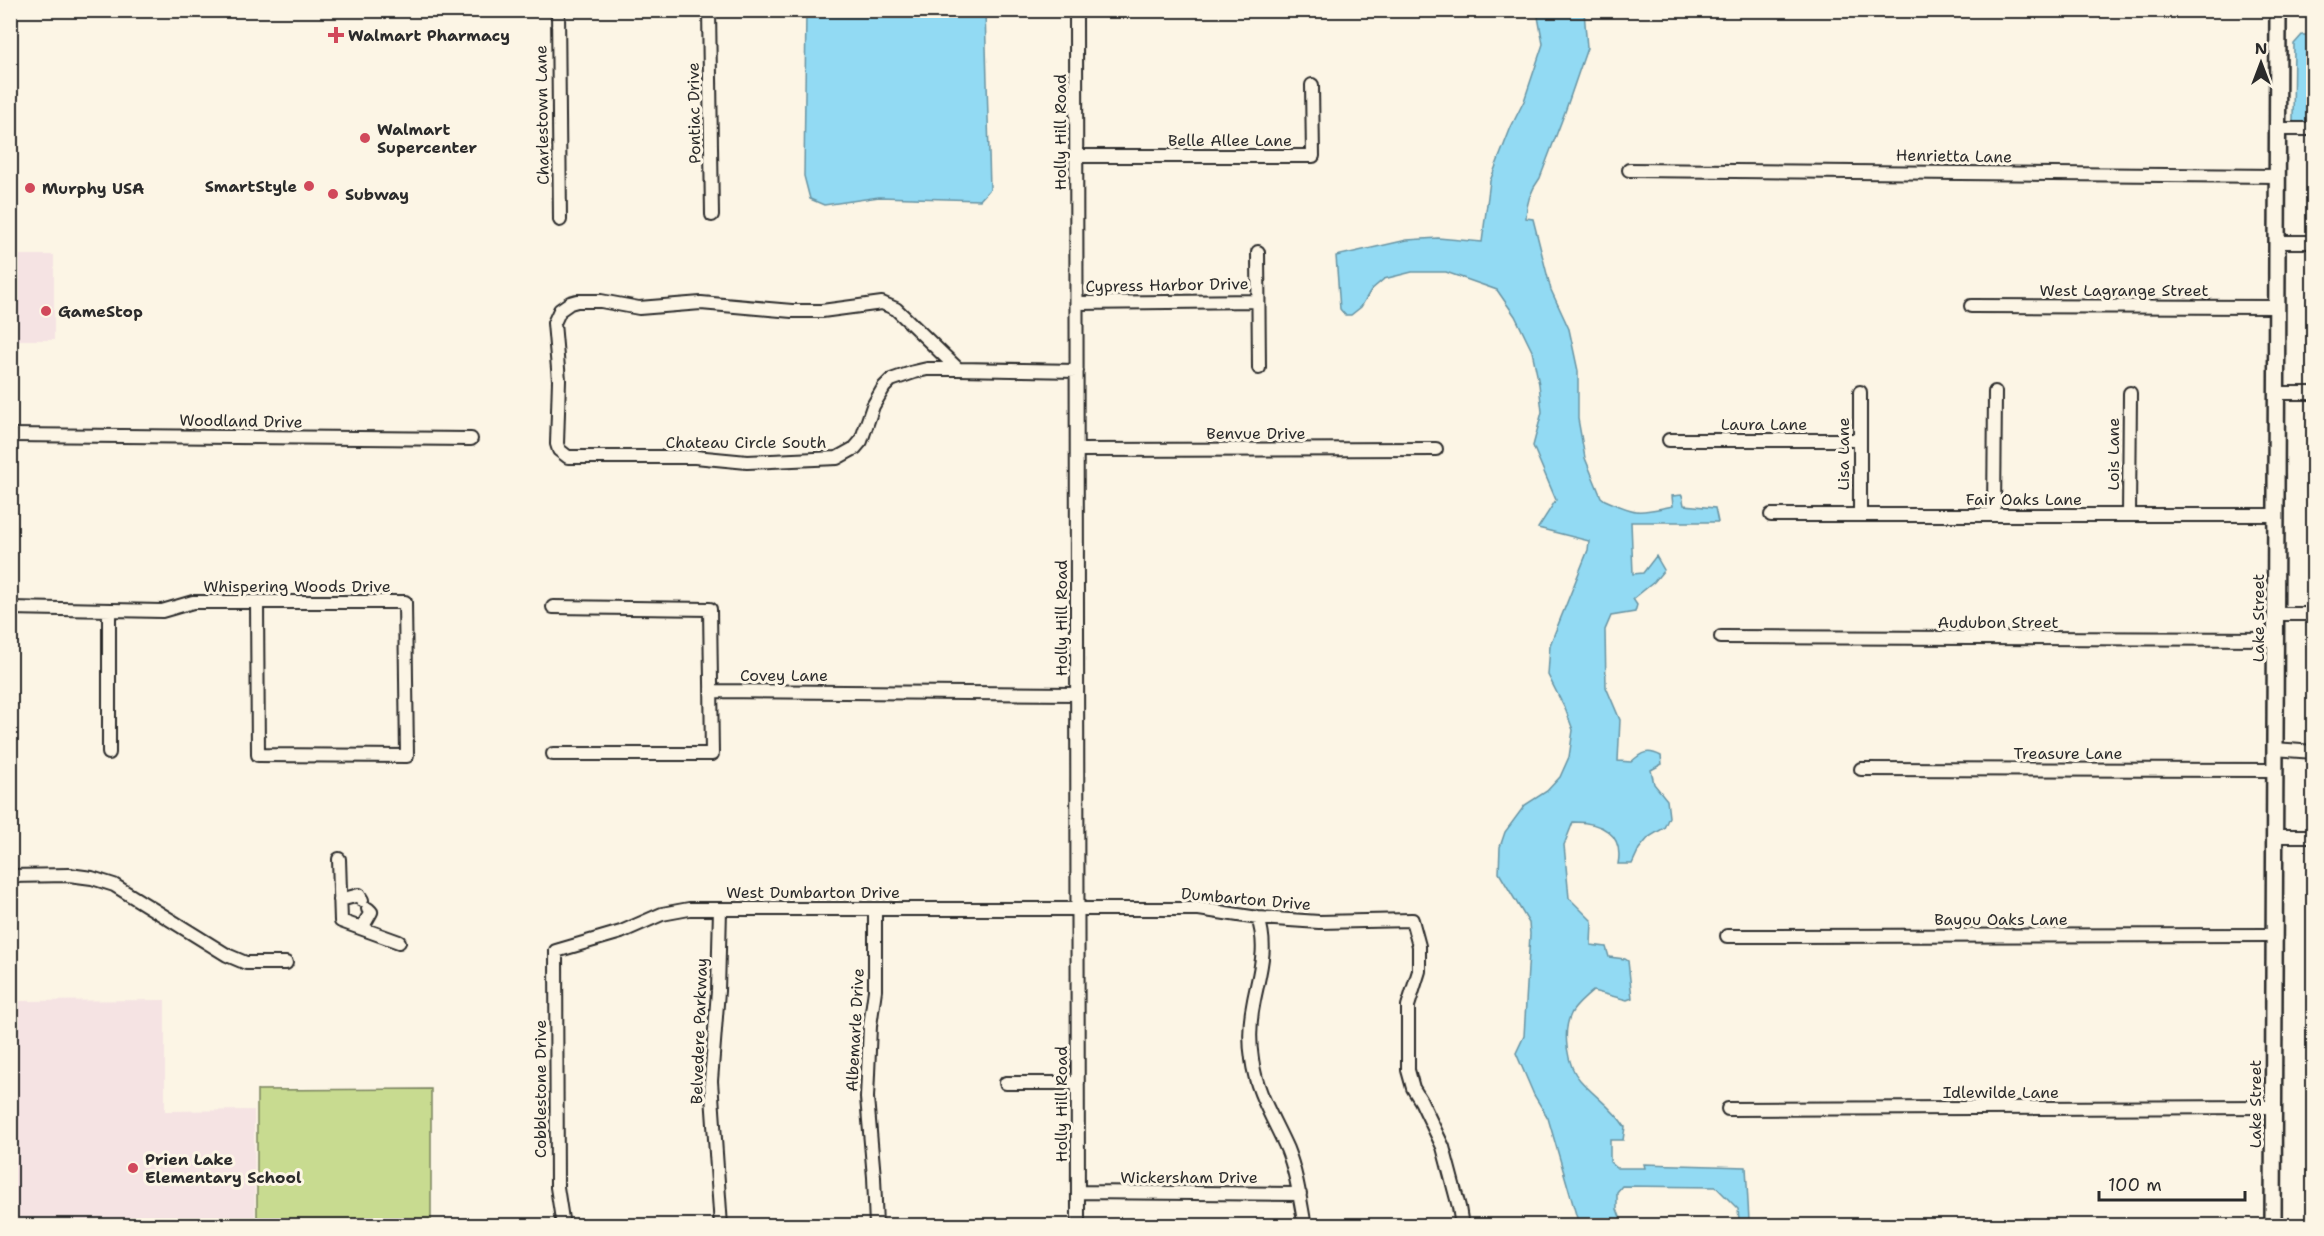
<svg xmlns="http://www.w3.org/2000/svg" width="2324" height="1236" font-family="'Shantell Sans',sans-serif">
	<style>
		.built { fill: #f5e3e3 }
		.green { fill: #c8db90; stroke: #7a835e; stroke-width: 1.5 }
		.water { fill: #92daf3; stroke: #6994a3; stroke-width: 1.5 }
		.lines { fill: none; stroke-linecap: round; stroke-linejoin: round }
		.minor-casing { stroke: #2b2b2b; stroke-width: 16 }
		.major-casing { stroke: #2b2b2b; stroke-width: 20 }
		.minor { stroke: #fcf5e5; stroke-width: 12 }
		.major { stroke: #fcf5e5; stroke-width: 15 }
		.poi-dot { fill: #d1495b; stroke: #fcf5e5; stroke-width: 2 }
		.labels { text-anchor: middle; dominant-baseline: central; stroke-width: 6; stroke-linejoin: round; paint-order: stroke }
		.poi-label { font-size: 16px; font-weight: bold; fill: #2b2b2b; stroke: #fcf5e5; text-anchor: start }
		.street-label { font-size: 16px; fill: #2b2b2b; stroke: #fcf5e5 }
	</style>
	<rect width="100%" height="100%" fill="#fcf5e5"/>
	<filter id="ink" filterUnits="userSpaceOnUse"><feTurbulence type="fractalNoise" baseFrequency=".0167" numOctaves="2"/><feDisplacementMap in="SourceGraphic" scale="12" xChannelSelector="R" yChannelSelector="G"/><feConvolveMatrix kernelMatrix="1 2 1 2 8 2 1 2 1" color-interpolation-filters="sRGB"/></filter>
	<g filter="url(#ink)">
		<path class="built" d="M17,255H54V340H11V258Z
			M165,1000V1111L254,1110L255,1225H11V1001Z"/>
		<path class="green" d="M431,1089V1225H257V1090Z"/>
		<path class="water" d="M806,11H985L990,189L980,200L879,197L824,205L810,199L804,176Z
			M1537,11H1584L1587,48L1565,112L1540,178C1531,190 1526,203 1526,218L1533,219L1551,290L1569,329L1578,371V419L1585,458L1601,497L1605,500C1639,515 1638,513 1673,506L1672,496L1682,495L1684,505L1715,508L1718,522H1631L1633,574L1643,573L1656,556L1664,570L1654,582L1633,599L1637,605L1635,612L1611,616L1605,630L1606,687L1620,720L1618,761L1631,762C1642,752 1648,749 1661,756L1662,764L1651,770L1654,784L1667,800L1669,817L1664,828L1649,837L1639,849L1632,864H1618C1624,833 1600,822 1573,822L1564,845L1569,898L1592,921L1591,945L1606,947L1609,957L1625,959L1628,961L1632,998L1627,1000L1593,991C1586,997 1575,1006 1571,1014C1562,1032 1567,1066 1580,1080C1595,1097 1613,1108 1625,1127L1623,1140H1610V1162L1617,1168H1645L1644,1164L1746,1167L1749,1220H1739L1738,1209L1716,1187L1622,1186L1617,1192V1209L1623,1225H1579L1548,1118L1534,1095L1516,1053L1524,1036L1530,934L1529,923L1499,873L1500,847L1505,832L1525,805L1547,791L1560,777L1569,757L1573,730L1566,711L1548,675L1550,645L1588,550L1589,541L1538,528L1556,500L1533,446L1542,412L1539,384L1532,351L1515,316L1497,290L1446,272H1412L1384,279L1371,290L1361,307L1351,315H1345L1340,309L1336,256L1407,240L1438,238L1482,242L1490,181L1511,127L1524,101L1543,44Z
			M2302,35H2313V122H2293L2294,44Z"/>
		<g class="lines">
			<g class="minor-casing">
				<path id="minor" d="M558,10L560,220
					M709,10L712,215
					M1076,10L1078,1226
					M2278,129H2314
					M1076,156H1313L1312,85
					M1629,170L2278,176
					M2277,242H2314
					M1258,252L1259,368
					M1077,303L1258,301
					M1971,306L2277,307
					M958,369H927L914,372L891,380L884,387L873,406L861,441L855,448L837,458L747,462L695,457H568L559,450L557,444L559,380L554,323L560,310L570,303L577,301H601L639,308L701,303L792,311H822L882,303L896,309L958,369L1077,371
					M1860,392V515
					M2277,393H2314
					M10,435L471,439
					M1669,440H1860
					M1077,450L1436,449
					M1771,515H2276
					M1994,515L1995,392
					M2129,515L2130,393
					M10,608L162,611L193,602H405L407,756L258,755L257,602
					M109,610V753
					M2275,614H2314
					M1721,637L2275,639
					M711,691L1077,694
					M2274,749L2314,752
					M553,754H712L710,609L553,607
					M1861,769L2275,770
					M2274,836H2314
					M339,859L341,921L399,942
					M10,876L69,875L92,878L114,885L227,955L246,963H286
					M340,900L359,895L362,900
					M720,909L718,991L711,1081L721,1226
					M875,909V990L870,1026L867,1098L874,1177L876,1226
					M1258,918C1268,948 1260,970 1254,1000C1250,1019 1249,1040 1252,1059C1256,1093 1274,1119 1287,1149C1297,1174 1300,1200 1305,1226
					M362,928L371,912L368,909
					M1727,936L2274,935
					M1006,1083H1078
					M1728,1109L2273,1107
					M1078,1192L1300,1194
					M563,1226L557,1187L556,951L621,932L662,914L689,909H1199L1258,918L1319,922L1412,920L1419,946V971L1408,1006V1070L1413,1088L1421,1101L1443,1147L1459,1207L1462,1226"/>
			</g>
			<g class="major-casing">
				<path id="major" d="M2273,1226L2278,10"/>
			</g>
			<use href="#minor" class="minor"/>
			<use href="#major" class="major"/>
		</g>
	</g>
	<g class="poi-dot">
		<path d="M333 26h6v6h6v6h-6v6h-6v-6h-6v-6h6z"/>
		<circle cx="365" cy="138" r="6"/>
		<circle cx="309" cy="186" r="6"/>
		<circle cx="30" cy="188" r="6"/>
		<circle cx="333" cy="194" r="6"/>
		<circle cx="46" cy="311" r="6"/>
		<circle cx="133" cy="1168" r="6"/>
	</g>
	<g class="labels">
		<g class="poi-label">
			<text x="348" y="35">Walmart Pharmacy</text>
			<text x="377" y="129">Walmart<tspan x="377" dy="18">Supercenter</tspan></text>
			<text x="297" y="186" text-anchor="end">SmartStyle</text>
			<text x="42" y="188">Murphy USA</text>
			<text x="345" y="194">Subway</text>
			<text x="58" y="311">GameStop</text>
			<text x="145" y="1159">Prien Lake<tspan x="145" dy="18">Elementary School</tspan></text>
		</g>
		<g class="street-label">
			<text transform="translate(694 113) rotate(-91)">Pontiac Drive</text>
			<text transform="translate(542 115) rotate(-91)">Charlestown Lane</text>
			<text transform="translate(1060 132) rotate(-90)">Holly Hill Road</text>
			<text x="1230" y="140">Belle Allee Lane</text>
			<text transform="translate(1954 156) rotate(1)">Henrietta Lane</text>
			<text transform="translate(1167 285) rotate(-1)">Cypress Harbor Drive</text>
			<text x="2124" y="290">West Lagrange Street</text>
			<text transform="translate(241 421) rotate(1)">Woodland Drive</text>
			<text x="1764" y="424">Laura Lane</text>
			<text x="1256" y="433">Benvue Drive</text>
			<text x="746" y="442">Chateau Circle South</text>
			<text transform="translate(1843 454) rotate(-90)">Lisa Lane</text>
			<text transform="translate(2113 454) rotate(-90)">Lois Lane</text>
			<text x="2024" y="499">Fair Oaks Lane</text>
			<text x="297" y="586">Whispering Woods Drive</text>
			<text transform="translate(1061 618) rotate(-90)">Holly Hill Road</text>
			<text transform="translate(2258 618) rotate(-90)">Lake Street</text>
			<text x="1998" y="622">Audubon Street</text>
			<text x="784" y="675">Covey Lane</text>
			<text x="2068" y="753">Treasure Lane</text>
			<text x="813" y="892">West Dumbarton Drive</text>
			<text transform="translate(1246 899) rotate(5)">Dumbarton Drive</text>
			<text x="2001" y="919">Bayou Oaks Lane</text>
			<text transform="translate(855 1030) rotate(-87)">Albemarle Drive</text>
			<text transform="translate(699 1031) rotate(-88)">Belvedere Parkway</text>
			<text transform="translate(540 1089) rotate(-90)">Cobblestone Drive</text>
			<text x="2001" y="1092">Idlewilde Lane</text>
			<text transform="translate(1061 1104) rotate(-90)">Holly Hill Road</text>
			<text transform="translate(2255 1104) rotate(-90)">Lake Street</text>
			<text x="1189" y="1177">Wickersham Drive</text>
		</g>
	</g>
	<rect width="2324" height="1236" fill="none" stroke="#fcf5e5" stroke-width="36"/>
	<rect x="18" y="18" width="2288" height="1200" fill="none" stroke="#2b2b2b" stroke-width="2" filter="url(#ink)"/>
	<g transform="translate(2261 63)" stroke="#fcf5e5" stroke-width="4.5" paint-order="stroke">
	<path d="M0-4.5L10 22L0 15L-10 22Z" fill="#2b2b2b"/>
	<text y="-9" font-size="16" font-weight="bold" text-anchor="middle" fill="#2b2b2b">N</text>
	</g>
	<path d="M2099 1191v9h146v-9" fill="none" stroke="#2b2b2b" stroke-width="3"/>
	<text x="2108" y="1191" font-size="18" fill="#2b2b2b" stroke="#fcf5e5" stroke-width="4.5" paint-order="stroke">100 m</text>
</svg>
